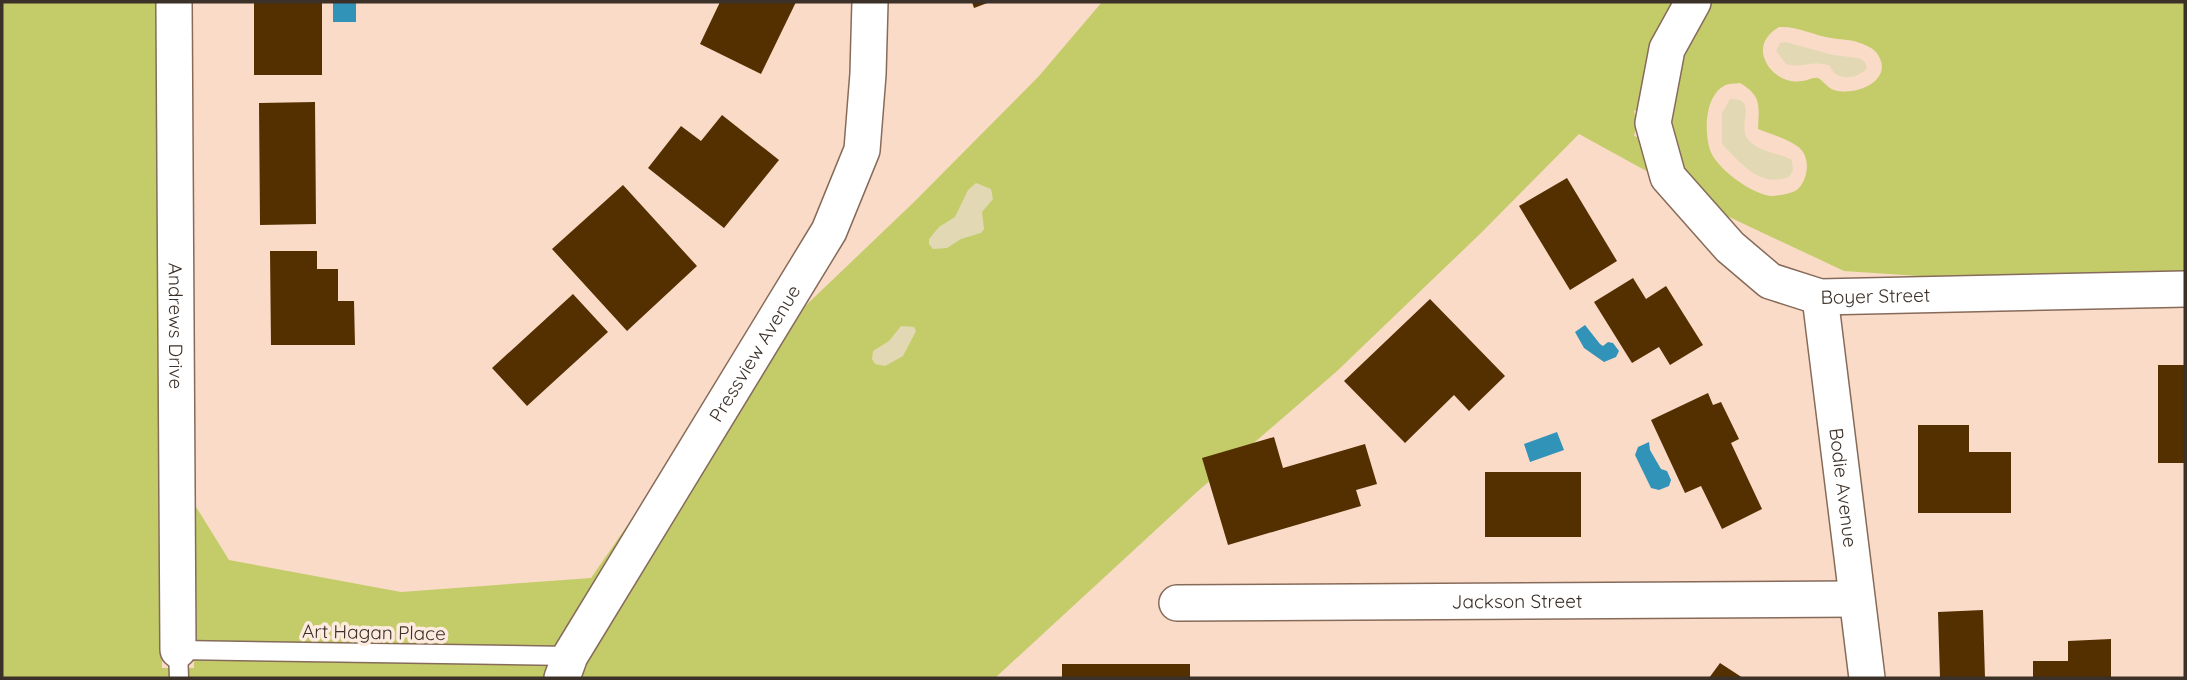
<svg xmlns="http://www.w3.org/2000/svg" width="2187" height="680" font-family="Quicksand,sans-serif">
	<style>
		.green { fill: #c4cc69; fill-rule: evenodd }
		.sand { fill: #e2d9b4 }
		.water { fill: #3193b8 }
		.building { fill: #542f00 }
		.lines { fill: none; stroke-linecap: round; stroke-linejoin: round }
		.service-casing { stroke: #866b5a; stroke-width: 21 }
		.minor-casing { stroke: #866b5a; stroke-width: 38 }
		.service { stroke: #fff; stroke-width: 18 }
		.minor { stroke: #fff; stroke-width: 35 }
		.labels { text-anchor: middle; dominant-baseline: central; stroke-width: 7; stroke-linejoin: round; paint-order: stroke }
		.street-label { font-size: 19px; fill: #3c3129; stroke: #feebe0 }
	</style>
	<rect width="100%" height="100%" fill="#fadbc8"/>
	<path class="green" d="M2,2H158L162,668H194L193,502L229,560L401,592L591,578L647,497L556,645L545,678H2Z
		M1102,2H1674L1640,109L1634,111L1637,124L1634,136L1641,138L1650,173L1579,134L1481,233L1336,372L1198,491L995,678H579L584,664L801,310L914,202L1039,76Z
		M1712,2H2185V271L1934,277L1844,271L1725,215L1682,167L1670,122L1682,56ZM1779,27C1797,26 1813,35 1831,38C1840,40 1849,39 1857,42C1864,44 1871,47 1876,52C1897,79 1857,97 1834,90C1827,88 1823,80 1818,78C1813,77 1807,81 1802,81C1784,84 1766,71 1763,53C1762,41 1769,33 1779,27ZM1740,83C1762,96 1759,106 1758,129C1770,134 1786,138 1797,146C1811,155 1809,178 1798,189C1792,194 1781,195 1773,196C1753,196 1716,168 1710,150C1704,132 1705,96 1724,86C1728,83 1735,84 1740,83Z"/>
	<path class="sand" d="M1786,42L1833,55L1859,58L1865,62L1867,68C1859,79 1835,82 1830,66C1812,59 1803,69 1786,64L1776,51L1780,43Z
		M1730,99C1758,97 1738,124 1747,138C1755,151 1779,153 1792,160L1793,170L1789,177C1759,188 1741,163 1722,144V113Z
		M976,183L991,189L993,199L982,212L984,229L981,233L961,239L947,248L933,249L929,244V239L939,227L955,217L968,190Z
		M901,326L914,327L916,331L903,356L885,366L875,364L872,359L873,351L889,341Z"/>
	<path class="water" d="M333,2H356V22H333Z
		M1585,325L1600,344L1603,346L1608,342L1613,343L1619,351L1616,357L1604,362L1584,348L1575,332Z
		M1557,432L1564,450L1530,462L1524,444Z
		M1649,442L1650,450L1661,469L1667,471L1671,480L1669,486L1659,490L1651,488L1635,455L1638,447Z"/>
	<path class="building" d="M254,2H322V75H254Z
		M720,2H796L761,74L700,44Z
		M972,2H990L974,8Z
		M315,102L316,224L260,225L259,103Z
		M722,115L779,160L724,228L648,168L681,126L701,141Z
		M1567,178L1617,261L1570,290L1519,206Z
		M623,185L697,266L627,331L552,249Z
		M270,251H317V269H338V301H354L355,345H271Z
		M1633,278L1646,299L1666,286L1703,345L1670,365L1659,347L1632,363L1594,302Z
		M573,294L608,332L527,406L492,368Z
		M1430,299L1505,376L1469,411L1454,395L1405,443L1344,381Z
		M2158,365H2185V463H2158Z
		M1708,393L1713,405L1721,402L1739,439L1731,443L1762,509L1722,529L1701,486L1685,493L1651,420Z
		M1918,425H1969V452H2011V513H1918Z
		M1274,437L1283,468L1365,444L1377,484L1356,490L1361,506L1228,545L1202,458Z
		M1485,472H1581V537H1485Z
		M1983,610L1985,678H1940L1938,612Z
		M2111,639V678H2033V661H2068V641Z
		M1720,663L1743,678H1709Z
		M1062,664H1190V678H1062Z"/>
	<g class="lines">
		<g class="service-casing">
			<path id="service" d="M179,678L178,650L570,656"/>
		</g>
		<g class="minor-casing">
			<g id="minor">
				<path id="s1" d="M174,2L178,650"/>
				<path id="s2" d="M1693,2L1667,49L1653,123L1668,177L1730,247L1770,281L1820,297L2185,289"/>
				<path id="s3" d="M1820,297L1867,678"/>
				<path id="s4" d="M1177,603L1856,599"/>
				<path id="s5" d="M562,678L570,656L829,231L862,150L868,74L870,2"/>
			</g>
		</g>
		<use href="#service" class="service"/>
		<use href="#minor" class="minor"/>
	</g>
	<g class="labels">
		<g class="street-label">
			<text stroke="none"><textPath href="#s2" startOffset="439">Boyer Street</textPath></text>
			<text stroke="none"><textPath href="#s1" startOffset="324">Andrews Drive</textPath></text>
			<text stroke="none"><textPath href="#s5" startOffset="378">Pressview Avenue</textPath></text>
			<text stroke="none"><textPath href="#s3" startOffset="192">Bodie Avenue</textPath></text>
			<text stroke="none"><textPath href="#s4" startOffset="340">Jackson Street</textPath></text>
			<text transform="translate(374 632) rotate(1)">Art Hagan Place</text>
		</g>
	</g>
	<rect width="2187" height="680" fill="none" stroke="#3c3129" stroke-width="7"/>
</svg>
